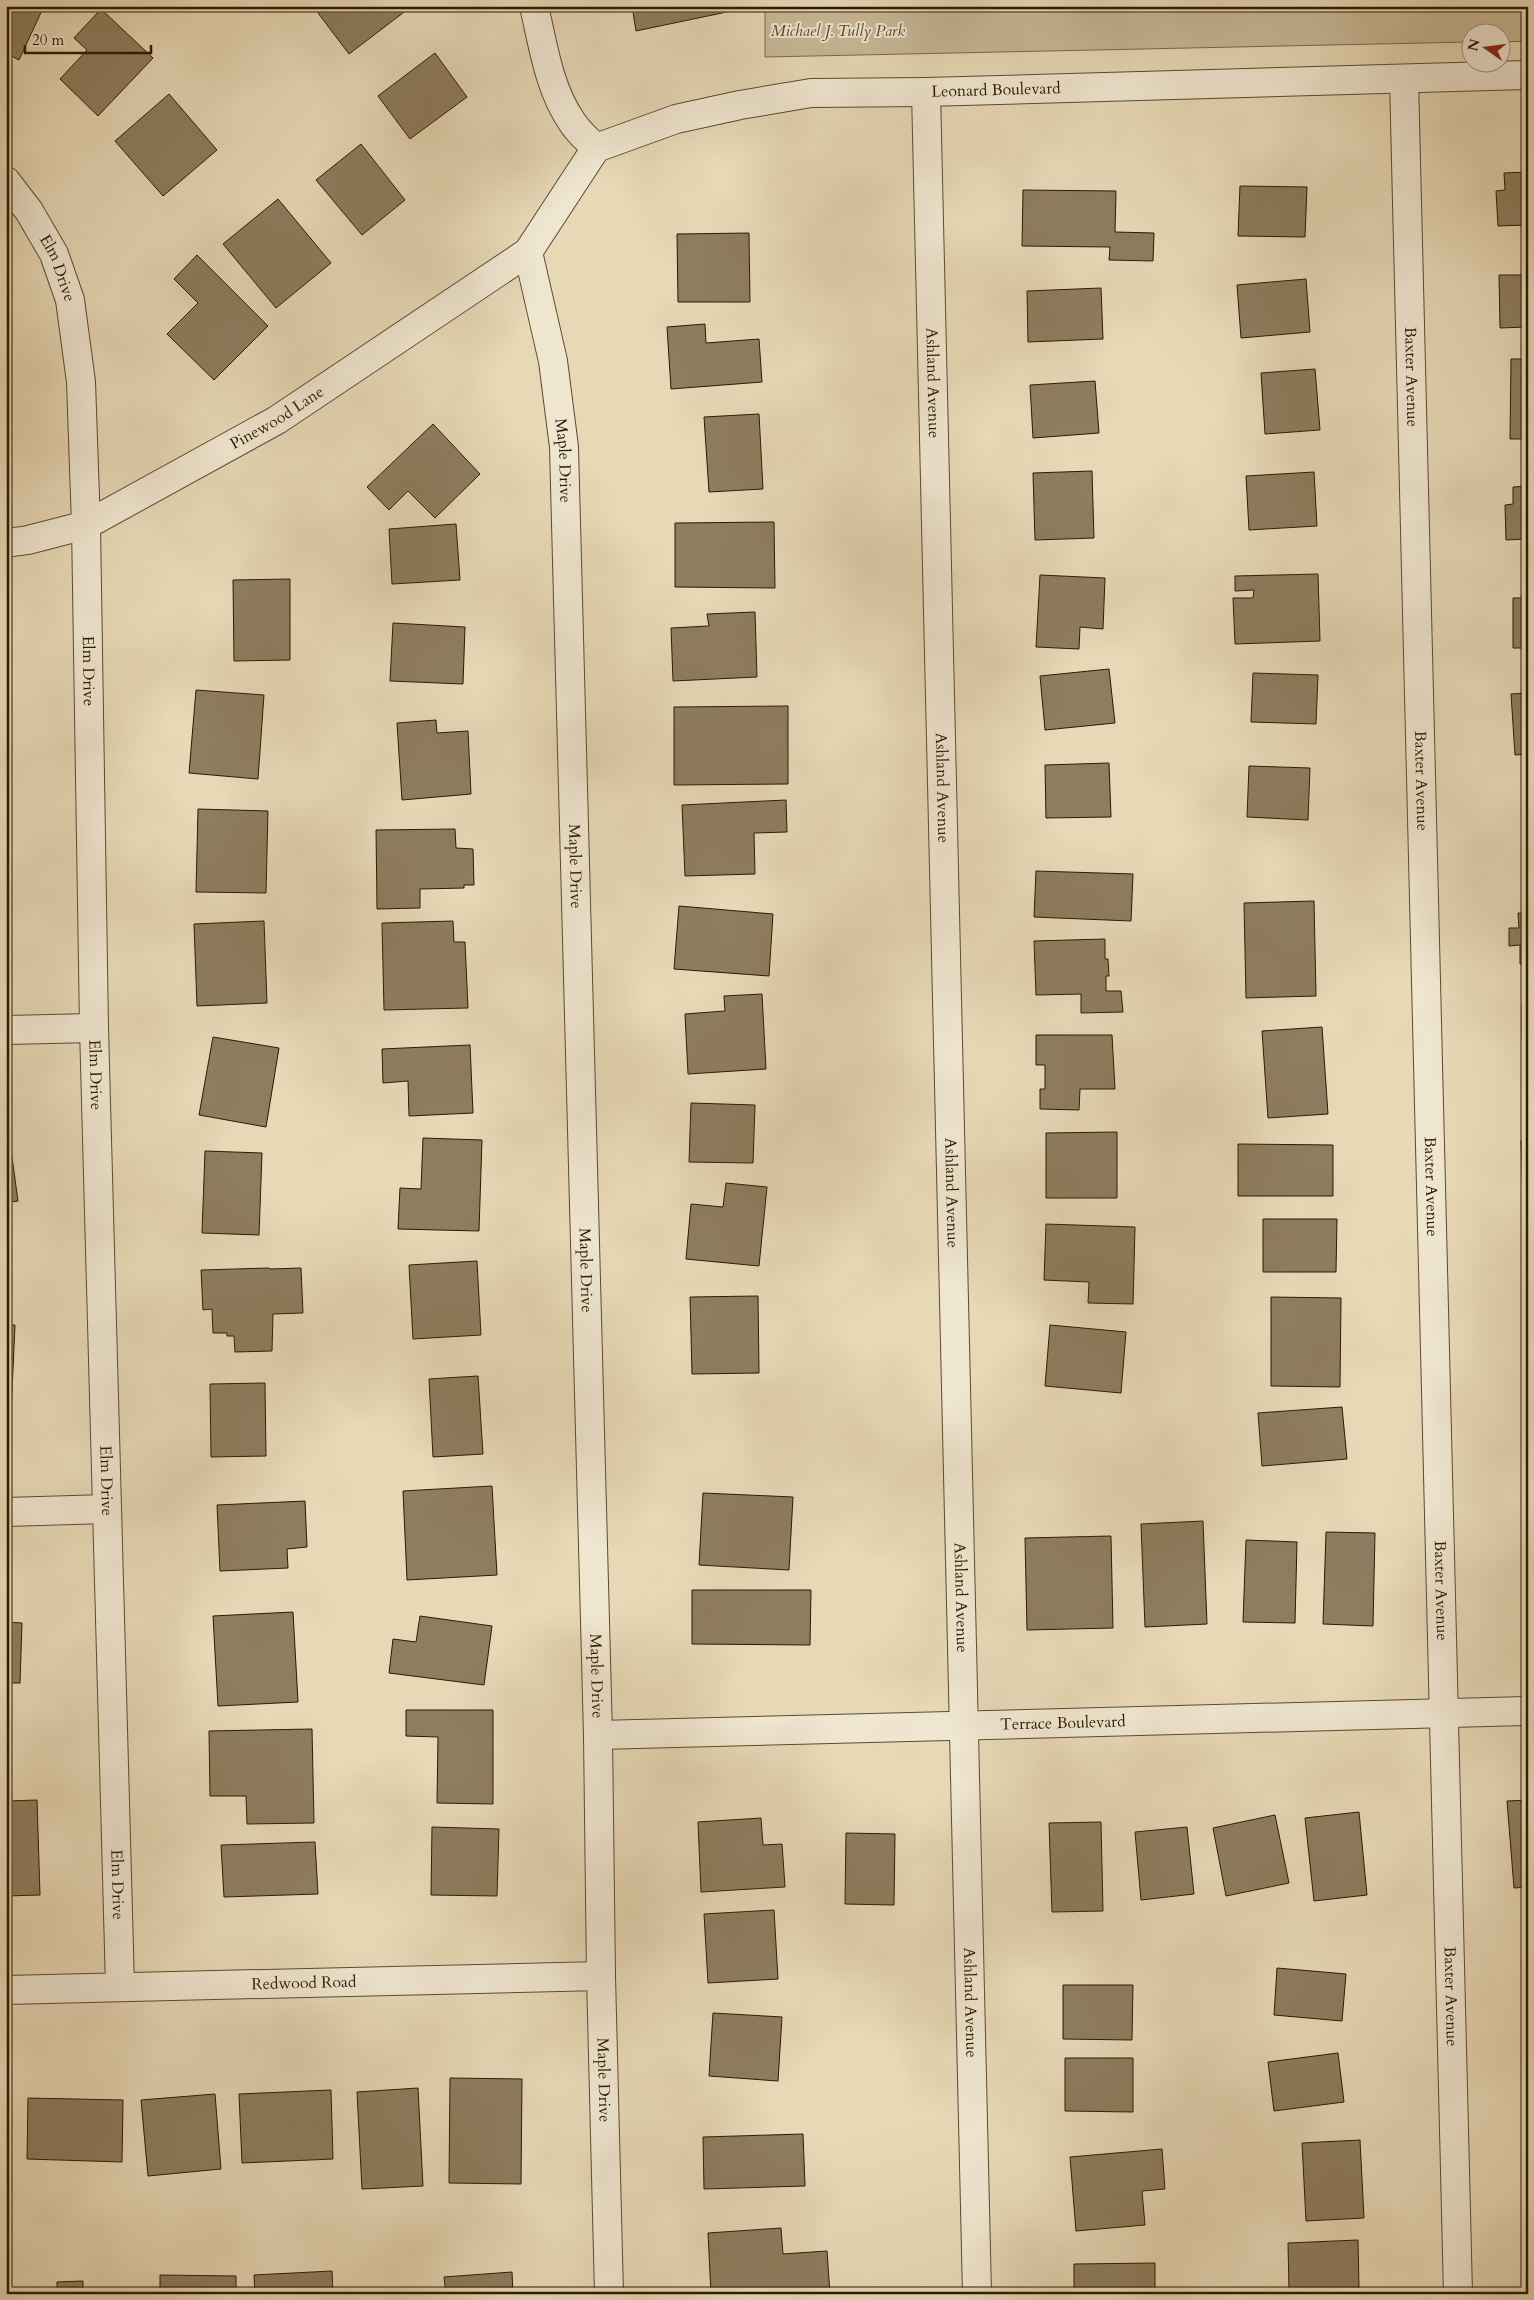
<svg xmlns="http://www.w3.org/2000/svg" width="1534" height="2300" font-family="Cardo,serif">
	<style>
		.green { fill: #c7b897; stroke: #7a694c }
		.building { fill: #8e7d5f; stroke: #2d1a00 }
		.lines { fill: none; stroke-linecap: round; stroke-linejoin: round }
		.minor-casing { stroke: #5c4a2e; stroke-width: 30 }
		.minor { stroke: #efe6d0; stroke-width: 28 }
		.labels { text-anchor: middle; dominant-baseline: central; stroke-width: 4; stroke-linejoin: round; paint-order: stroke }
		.park-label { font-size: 16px; font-style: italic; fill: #5b492d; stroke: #efe6d0 }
		.street-label { font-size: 16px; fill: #2d1a00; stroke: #efe6d0 }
	</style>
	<rect width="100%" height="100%" fill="#e7d8b6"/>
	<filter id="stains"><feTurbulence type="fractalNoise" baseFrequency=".004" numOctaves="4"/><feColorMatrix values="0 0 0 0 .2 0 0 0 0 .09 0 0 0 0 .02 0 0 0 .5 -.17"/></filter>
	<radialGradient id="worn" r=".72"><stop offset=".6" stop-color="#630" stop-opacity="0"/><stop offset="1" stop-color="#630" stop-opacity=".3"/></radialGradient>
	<path class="green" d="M765,6H1528V41L1502,42V32H1472L1471,42L765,57Z"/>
	<path class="building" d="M6,6H44L19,60L6,53Z
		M326,6H412L349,54L318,13Z
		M632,6H740L741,9L636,31Z
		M101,9L153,58L98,116L60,79L87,50L74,38Z
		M435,53L467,97L410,139L378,96Z
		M169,94L217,150L163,196L115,141Z
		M361,144L405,200L362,235L316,180Z
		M1528,172V225L1498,226L1496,191L1505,190L1504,173Z
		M1240,186L1307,187L1305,237L1238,236Z
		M1023,190L1116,191L1115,232L1154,233L1153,261L1109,260L1110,247L1022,246Z
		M278,199L331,263L276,308L223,244Z
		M749,233L750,302H678L677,234Z
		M197,255L268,326L214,380L167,334L198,303L174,279Z
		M1499,275H1528V327L1500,328Z
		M1306,279L1310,332L1241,338L1237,285Z
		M1101,288L1103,339L1028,342L1027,291Z
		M705,324L706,343L759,339L762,382L671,389L667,327Z
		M1511,359H1528V439H1510Z
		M1315,369L1320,430L1265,434L1261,373Z
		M1095,381L1099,433L1033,438L1030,385Z
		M759,414L763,489L709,492L704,417Z
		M433,424L480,474L435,518L408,491L389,510L367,487Z
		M1092,471L1094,538L1035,540L1033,473Z
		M1314,472L1317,526L1249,530L1246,476Z
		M1528,486V539L1506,540L1505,505L1513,504V487Z
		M774,522L775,588L675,587V523Z
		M456,524L460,580L392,584L389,529Z
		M1318,574L1320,641L1235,644L1233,598H1253L1254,590L1235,591V576Z
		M1040,575L1105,578L1103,629L1080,627L1079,649L1036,647Z
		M290,579V660L234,661L233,580Z
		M1522,594H1528V648H1513V598H1522Z
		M755,612L757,677L673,681L671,628L709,626L707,614Z
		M393,623L465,627L463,684L390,681Z
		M1109,669L1115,723L1045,730L1040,676Z
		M1253,673L1318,675L1316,724L1251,722Z
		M196,690L264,695L258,779L189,773Z
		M1528,693V754L1515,755L1511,694Z
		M788,706V784L674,785V707Z
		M436,720L437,733L468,731L471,794L402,800L397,723Z
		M1109,763L1111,817L1046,818L1045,765Z
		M1249,766L1310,768L1308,820L1247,817Z
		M786,800L787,832L754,833L755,874L685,876L682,805Z
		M198,809L268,811L266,893L196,892Z
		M1527,810H1528V864L1525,863Z
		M455,829L456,848L473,849L474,885H464V888L420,889V908L377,909L376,830Z
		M1036,871L1133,874L1131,921L1034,917Z
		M1314,901L1316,996L1246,998L1244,903Z
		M679,906L773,914L769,976L674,969Z
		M1518,913H1528V964H1520V945L1509,946V928H1519Z
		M264,921L267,1003L197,1006L194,924Z
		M453,921L454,942H465L468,1008L384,1010L382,923Z
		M1105,939V959H1108L1109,976H1106V991H1121L1123,1012L1081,1013V994L1036,995L1034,941Z
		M762,994L766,1069L688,1074L685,1014L725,1011L724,996Z
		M1522,1003H1528V1039H1522Z
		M1322,1027L1328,1114L1268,1118L1262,1031Z
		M1036,1035H1112L1115,1089H1080L1079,1110L1040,1109V1089H1045V1065H1036Z
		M213,1037L279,1048L266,1127L199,1115Z
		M470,1045L473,1113L409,1116L408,1081L383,1083L382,1049Z
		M691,1103L755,1105L753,1163L689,1162Z
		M1117,1132V1198H1046V1133Z
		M9,1135L18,1201L6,1203V1136Z
		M1528,1137V1196H1523L1521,1141H1528Z
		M423,1138L482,1140L479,1231L398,1229L400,1188L421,1189Z
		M1238,1144L1333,1145V1196H1238Z
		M205,1151L262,1153L259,1235L202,1233Z
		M726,1183L767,1187L759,1266L686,1259L691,1204L723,1207Z
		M1263,1219H1337L1336,1272H1263Z
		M1046,1224L1135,1227L1133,1304L1088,1303L1089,1282L1044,1280Z
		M477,1261L481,1335L413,1339L409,1265Z
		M269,1268L270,1269L301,1268L303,1313L273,1314L272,1351L235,1352L234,1336H227V1333H213L212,1309L203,1310L201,1270Z
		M758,1296L759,1373L692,1374L690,1297Z
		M1271,1297L1341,1298L1340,1387L1271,1386Z
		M6,1325H15L11,1415L6,1414Z
		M1050,1325L1126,1332L1121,1393L1045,1386Z
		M478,1376L483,1454L433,1457L429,1379Z
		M265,1383L266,1456L211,1457L210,1384Z
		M1342,1407L1347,1459L1262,1466L1258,1413Z
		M492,1486L497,1575L407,1580L403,1491Z
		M703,1493L793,1497L789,1570L699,1565Z
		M305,1501L307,1547L287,1549L288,1568L220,1571L217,1505Z
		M1203,1521L1207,1624L1145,1627L1141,1524Z
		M1326,1532L1375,1533L1373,1626L1323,1624Z
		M1111,1536L1113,1628L1027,1630L1025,1538Z
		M1246,1540L1297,1542L1295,1623L1243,1622Z
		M692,1590H811L810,1645L692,1644Z
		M293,1612L298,1702L218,1706L213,1616Z
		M420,1616L492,1626L484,1685L389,1673L393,1639L416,1642Z
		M6,1622L22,1623L20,1683H6Z
		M406,1710H493V1804L437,1803L438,1737L406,1736Z
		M312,1729L314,1823L247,1824L246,1796H210L209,1731Z
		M37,1800L40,1895L6,1896V1801Z
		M1528,1800V1887L1514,1888L1507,1801Z
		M1359,1812L1367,1895L1314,1901L1305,1818Z
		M1275,1815L1289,1883L1226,1896L1213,1828Z
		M761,1818L763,1845L782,1844L785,1887L701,1892L698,1822Z
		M1101,1822L1103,1911L1052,1912L1049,1823Z
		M432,1827L499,1829L497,1896L431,1895Z
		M1187,1827L1194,1894L1141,1900L1135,1832Z
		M846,1833L895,1834L894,1905L845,1904Z
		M315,1842L318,1894L224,1897L221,1845Z
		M774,1910L778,1979L708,1983L704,1914Z
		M1277,1968L1346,1974L1342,2021L1274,2015Z
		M1063,1985H1133L1132,2040L1063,2039Z
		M713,2013L782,2017L778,2081L709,2076Z
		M1338,2053L1344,2102L1274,2111L1268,2062Z
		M1065,2058H1133V2112L1065,2111Z
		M450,2078L522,2079L521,2184L449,2183Z
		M418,2088L423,2186L362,2189L357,2092Z
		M331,2090L333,2159L242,2163L239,2094Z
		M215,2094L221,2169L148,2176L141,2100Z
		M28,2098L123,2100L122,2162L27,2159Z
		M803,2134L805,2186L704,2189L703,2137Z
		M1360,2140L1364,2218L1306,2221L1302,2143Z
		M1162,2149L1165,2189L1142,2191L1145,2225L1076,2231L1070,2157Z
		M781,2228L783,2254L827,2251L830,2294H711L708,2233Z
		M1358,2240L1359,2288L1289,2291L1288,2243Z
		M1155,2263V2294H1074V2264Z
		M332,2271L333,2294H255L254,2275Z
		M512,2272L513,2294H446L444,2277Z
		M160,2275L236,2276V2294H160Z
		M83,2281V2290L135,2289V2294H57V2282Z
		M373,2292H429V2294H373Z"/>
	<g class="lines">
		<g class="minor-casing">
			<g id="minor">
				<path d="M534,6C543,45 549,89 572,122C578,132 588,140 596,148"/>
				<path id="s1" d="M1404,79L1458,2294"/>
				<path id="s2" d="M926,92L977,2294"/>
				<path id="s3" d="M6,181L29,211L54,254L70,300L81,382L86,525L94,1028L120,1987"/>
				<path id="s4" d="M528,252L553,361L564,447L598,1735L601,1976L609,2294"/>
				<path id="s5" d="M6,543L28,540L86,525L277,420L528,252L596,148L676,119L740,105L811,93L926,92L1528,75"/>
				<path d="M6,1030L94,1028"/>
				<path d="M6,1512L107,1509"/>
				<path id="s6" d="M598,1735L1528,1711"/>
				<path id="s7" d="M6,1990L601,1976"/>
			</g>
		</g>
		<use href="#minor" class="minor"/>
	</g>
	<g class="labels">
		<g class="park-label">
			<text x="838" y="31">Michael J. Tully Park</text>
		</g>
		<g class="street-label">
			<text stroke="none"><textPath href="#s5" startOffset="1134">Leonard Boulevard</textPath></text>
			<text stroke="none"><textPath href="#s3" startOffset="102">Elm Drive</textPath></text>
			<text stroke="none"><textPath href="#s1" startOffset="298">Baxter Avenue</textPath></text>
			<text stroke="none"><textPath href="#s2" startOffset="291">Ashland Avenue</textPath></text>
			<text stroke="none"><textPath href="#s5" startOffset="301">Pinewood Lane</textPath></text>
			<text stroke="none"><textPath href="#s4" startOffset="212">Maple Drive</textPath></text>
			<text stroke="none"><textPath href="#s3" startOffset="508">Elm Drive</textPath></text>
			<text stroke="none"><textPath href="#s1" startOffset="702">Baxter Avenue</textPath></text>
			<text stroke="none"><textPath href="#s2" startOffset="696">Ashland Avenue</textPath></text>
			<text stroke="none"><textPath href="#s4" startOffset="618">Maple Drive</textPath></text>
			<text stroke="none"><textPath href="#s3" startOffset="912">Elm Drive</textPath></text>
			<text stroke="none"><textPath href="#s1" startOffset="1108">Baxter Avenue</textPath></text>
			<text stroke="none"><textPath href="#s2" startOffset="1101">Ashland Avenue</textPath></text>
			<text stroke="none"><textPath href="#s4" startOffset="1022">Maple Drive</textPath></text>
			<text stroke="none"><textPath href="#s3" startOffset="1318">Elm Drive</textPath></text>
			<text stroke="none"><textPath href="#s1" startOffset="1512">Baxter Avenue</textPath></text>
			<text stroke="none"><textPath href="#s2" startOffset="1506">Ashland Avenue</textPath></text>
			<text stroke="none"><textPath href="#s4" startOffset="1428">Maple Drive</textPath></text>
			<text stroke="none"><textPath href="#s6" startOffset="465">Terrace Boulevard</textPath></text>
			<text stroke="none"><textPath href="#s3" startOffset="1722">Elm Drive</textPath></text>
			<text stroke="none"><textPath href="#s7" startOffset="298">Redwood Road</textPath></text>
			<text stroke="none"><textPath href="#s1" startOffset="1918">Baxter Avenue</textPath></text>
			<text stroke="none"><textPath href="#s2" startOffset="1911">Ashland Avenue</textPath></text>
			<text stroke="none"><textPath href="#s4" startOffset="1832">Maple Drive</textPath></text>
		</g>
	</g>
	<rect width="1534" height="2300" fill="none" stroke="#e7d8b6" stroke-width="25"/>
	<rect x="8" y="8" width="1519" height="2285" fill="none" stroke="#2d1a00" stroke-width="2.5"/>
	<rect x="12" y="12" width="1509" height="2275" fill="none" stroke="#2d1a00"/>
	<g transform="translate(1486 48) rotate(284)"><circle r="24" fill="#efe6d0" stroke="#a1947d"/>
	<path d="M0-4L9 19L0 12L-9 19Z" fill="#8f2418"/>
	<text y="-8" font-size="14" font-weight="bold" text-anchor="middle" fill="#2d1a00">N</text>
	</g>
	<path d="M25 45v8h126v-8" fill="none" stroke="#2d1a00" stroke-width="2.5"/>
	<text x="32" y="45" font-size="15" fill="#2d1a00" stroke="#efe6d0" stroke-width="4" paint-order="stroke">20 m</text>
	<rect width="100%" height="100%" filter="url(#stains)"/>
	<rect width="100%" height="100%" fill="url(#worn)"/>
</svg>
